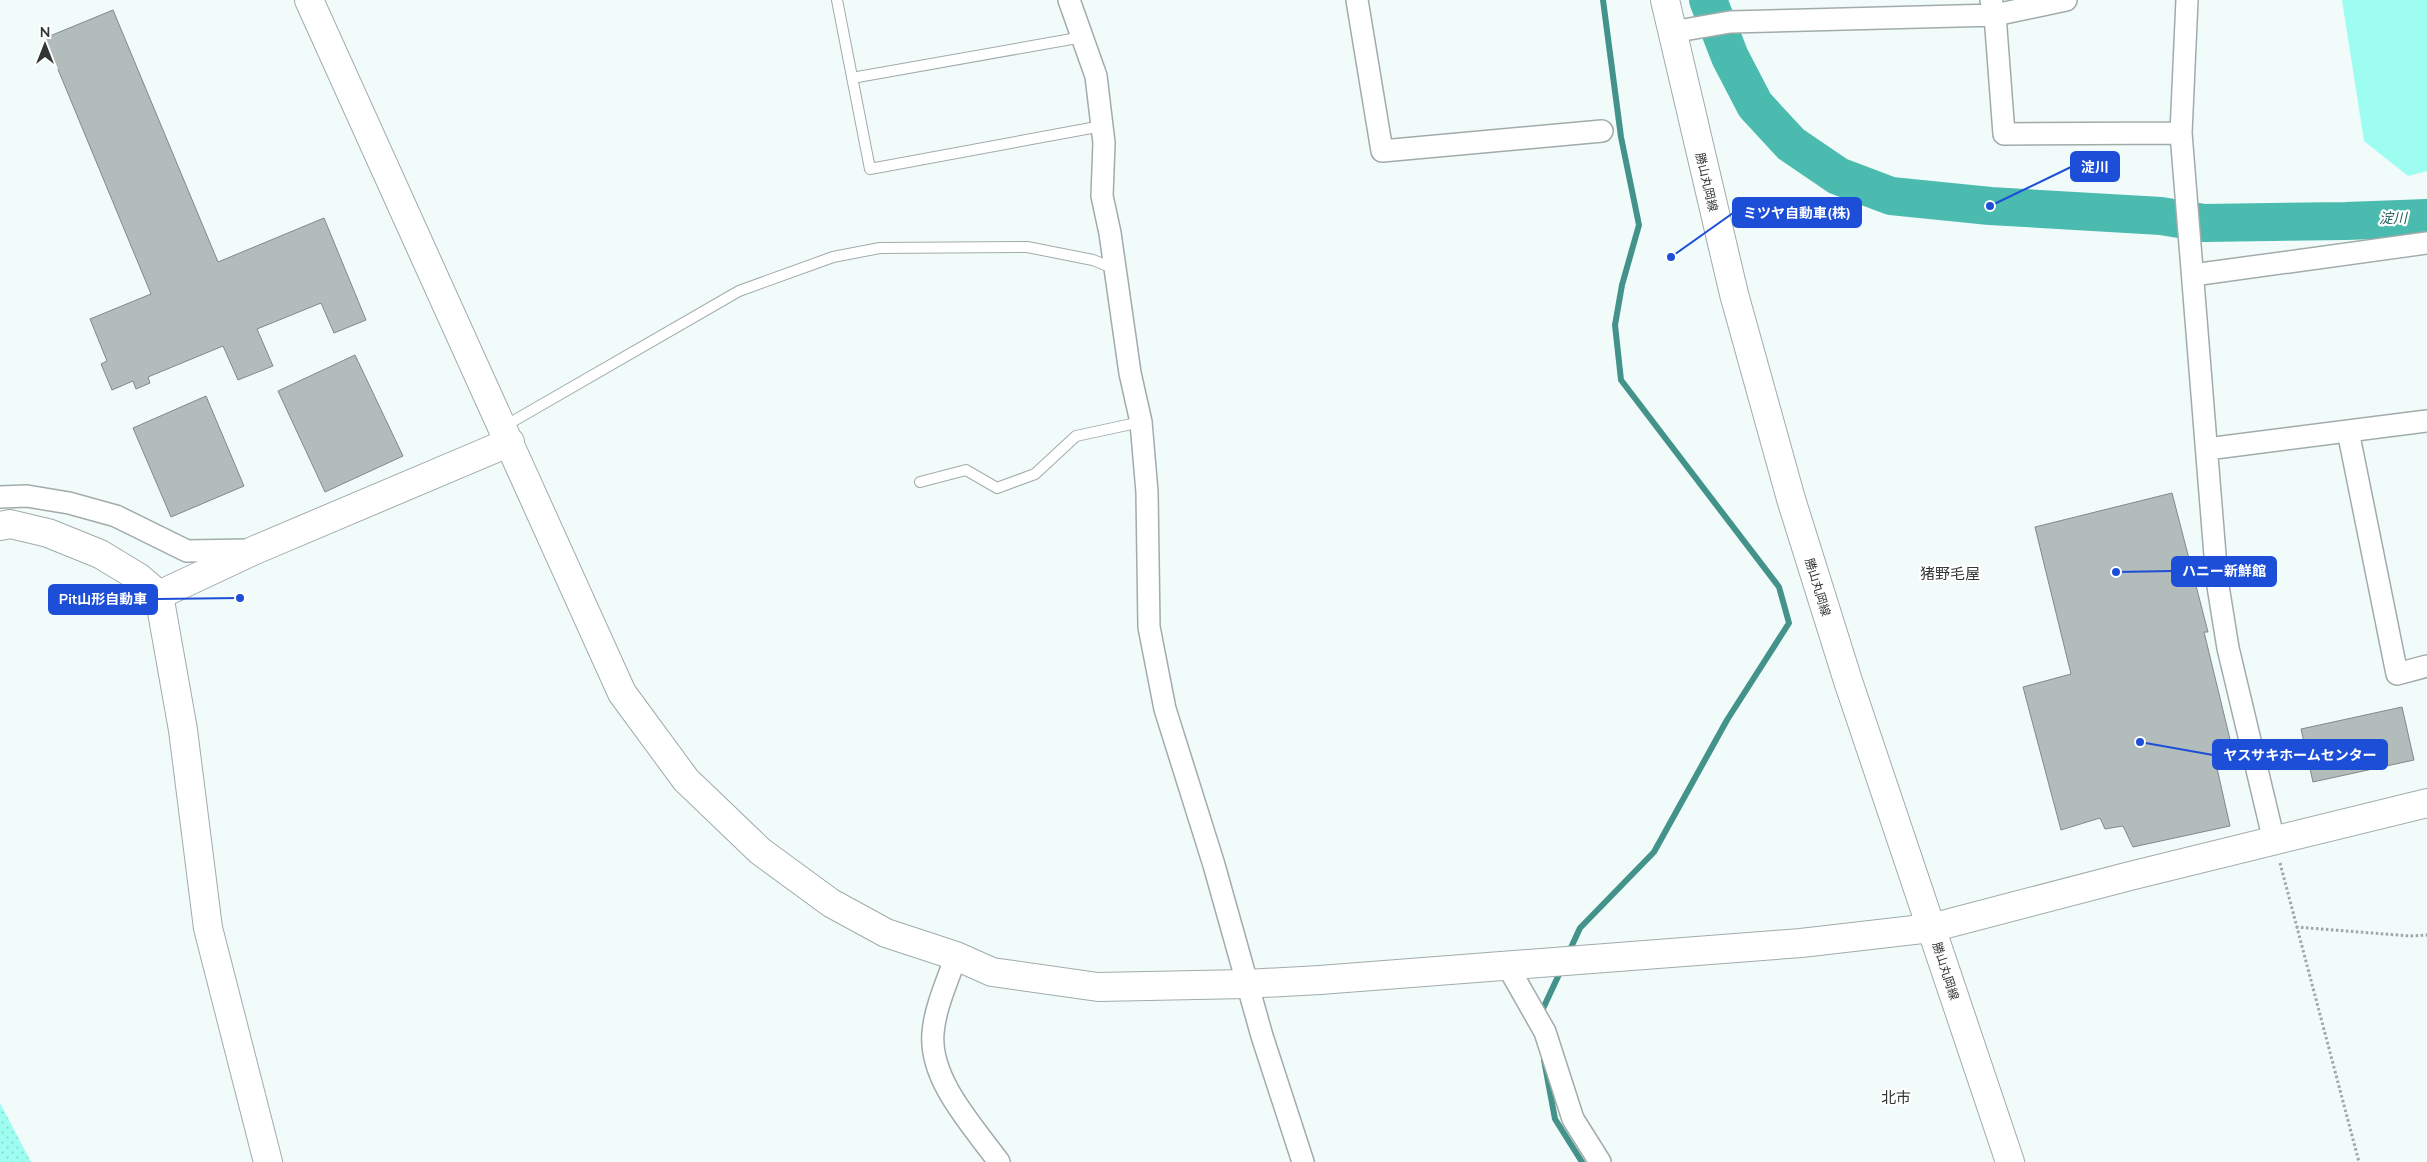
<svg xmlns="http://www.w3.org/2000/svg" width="2427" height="1162" font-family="Mulish,'Noto Sans JP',sans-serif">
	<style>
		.grass { fill: url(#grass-dots) }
		.garden { fill: #9dfdf1 }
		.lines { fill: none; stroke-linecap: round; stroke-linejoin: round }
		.stream { stroke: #43938b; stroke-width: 6 }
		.river { stroke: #4bbbb0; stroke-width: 38 }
		.building { fill: #b2bcbb; stroke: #808a88 }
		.lane-casing { stroke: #a1acaa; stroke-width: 12 }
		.street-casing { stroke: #a1acaa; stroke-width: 24 }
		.secondary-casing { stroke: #a1acaa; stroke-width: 30 }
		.primary-casing { stroke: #a1acaa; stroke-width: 30 }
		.path { stroke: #a0a8a7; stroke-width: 3; stroke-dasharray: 2.5 2.5; stroke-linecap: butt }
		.lane { stroke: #fff; stroke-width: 10 }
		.street { stroke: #fff; stroke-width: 21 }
		.secondary { stroke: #fff; stroke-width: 28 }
		.primary { stroke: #fff; stroke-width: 28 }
		.labels { text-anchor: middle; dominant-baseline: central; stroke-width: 4.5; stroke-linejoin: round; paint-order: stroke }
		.street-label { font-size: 12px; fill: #313534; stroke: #fff }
		.water-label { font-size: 14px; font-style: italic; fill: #225f59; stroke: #fff }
		.quarter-label { font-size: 15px; fill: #313534; stroke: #fff }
		.leader { fill: none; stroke: #1d4ed8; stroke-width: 2 }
		.callout-dot { fill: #1d4ed8; stroke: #fff; stroke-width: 2 }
		.callout { fill: #1d4ed8; stroke: #1d4ed8; stroke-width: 2 }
		.callout-label { font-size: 14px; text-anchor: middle; font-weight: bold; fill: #fff }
	</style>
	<defs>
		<pattern id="grass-dots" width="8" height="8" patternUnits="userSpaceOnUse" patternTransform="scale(1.25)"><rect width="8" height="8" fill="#9dfdf1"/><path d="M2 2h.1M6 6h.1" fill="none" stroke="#88d9cf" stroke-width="1.8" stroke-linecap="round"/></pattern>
	</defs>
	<rect width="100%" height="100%" fill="#f0fbfa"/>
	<path class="grass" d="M0,1103L31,1162H0Z"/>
	<path class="garden" d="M2342,0H2427V171L2408,176L2364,141Z"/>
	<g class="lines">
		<path class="stream" d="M1568,954L1580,928L1654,852L1727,720L1789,623L1779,587L1621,380L1615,325L1622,285L1639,225L1621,137L1603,0
			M1540,1015L1562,968
			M1544,1060L1555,1119L1582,1162"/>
		<path class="river" d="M1708,0L1730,57L1755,105L1791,144L1838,176L1891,196L1990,206L2161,216L2204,223L2346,221L2427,218"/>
	</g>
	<path class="building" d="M113,10L218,262L324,218L366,320L334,333L321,303L257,329L273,366L238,380L223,346L148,377L150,383L136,389L133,381L112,390L101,364L107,361L90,319L151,294L45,38Z
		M355,355L403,456L325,492L278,391Z
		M206,396L244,486L171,517L133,428Z
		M2172,493L2208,632H2204L2236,764L2217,768L2230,826L2133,847L2123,826L2105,829L2100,818L2061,830L2023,687L2071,674L2035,527Z
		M2402,707L2414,760L2313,782L2301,729Z"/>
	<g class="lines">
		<g class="lane-casing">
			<path id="lane" d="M837,0L870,169L1102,126
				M852,78L1083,37
				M503,427L739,291L833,257L880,248L1027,247L1093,260L1115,269
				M920,482L966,470L997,488L1035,474L1076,436L1141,422"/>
		</g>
		<g class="street-casing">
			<path id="street" d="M1069,0L1096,76L1104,143L1102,196L1110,233L1130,373L1141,422L1147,492L1149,627L1165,709L1214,865L1262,1036L1303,1162
				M1357,0L1382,151L1602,131
				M1991,0L1995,15L2004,134L2181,133
				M2187,0L2181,133L2217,580L2228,648L2274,841
				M1672,32L1730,22L1995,15L2066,0
				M2193,275L2427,243
				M2348,431L2397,674L2427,666
				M2207,449L2427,421
				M0,497L27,496L69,503L116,516L187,551L250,550
				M956,956C948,980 935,1007 933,1033C929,1080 973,1126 999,1162
				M1507,965L1545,1032L1573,1119L1600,1162"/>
		</g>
		<g class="secondary-casing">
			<path id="secondary" d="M309,0L622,693L686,780L760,851L831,903L886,933L956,956L992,972L1098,987L1246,984L1320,980L1801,943L1931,928L2130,876L2427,803
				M0,526L10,524L48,533L100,554L138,577L159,595L183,730L208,928L268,1162
				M159,595L255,550L510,442"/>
		</g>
		<g class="primary-casing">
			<path id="primary" d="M1665,0L1734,294L1791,499L1848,681L2010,1162"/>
		</g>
		<path class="path" d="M2280,863L2359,1162
			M2296,927L2410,936L2427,935"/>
		<use href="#lane" class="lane"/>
		<use href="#street" class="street"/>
		<use href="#secondary" class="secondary"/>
		<use href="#primary" class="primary"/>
	</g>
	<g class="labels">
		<g class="street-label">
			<text transform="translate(1707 182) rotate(77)">勝山丸岡線</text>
			<text transform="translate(1818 587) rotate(73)">勝山丸岡線</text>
			<text transform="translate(1946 971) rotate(72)">勝山丸岡線</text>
		</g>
		<g class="water-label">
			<text transform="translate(2393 218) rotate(-1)">淀川</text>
		</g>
		<g class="quarter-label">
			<text x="1950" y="573">猪野毛屋</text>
			<text x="1896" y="1097">北市</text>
		</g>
	</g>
	<path class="leader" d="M1990 206L2071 167M1671 257L1733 213M2116 572L2172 571M240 598L157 599M2140 742L2213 755"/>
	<g class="callout-dot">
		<circle cx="1990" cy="206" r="5"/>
		<circle cx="1671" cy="257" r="5"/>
		<circle cx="2116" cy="572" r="5"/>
		<circle cx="240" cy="598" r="5"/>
		<circle cx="2140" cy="742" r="5"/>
	</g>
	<g class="callout">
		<rect x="2071" y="152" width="48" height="29" rx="5"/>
		<rect x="1733" y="198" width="128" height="29" rx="5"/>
		<rect x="2172" y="557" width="104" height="29" rx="5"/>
		<rect x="49" y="585" width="108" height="29" rx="5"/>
		<rect x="2213" y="740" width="174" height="29" rx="5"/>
	</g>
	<g class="callout-label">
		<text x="2095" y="172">淀川</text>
		<text x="1797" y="218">ミツヤ自動車(株)</text>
		<text x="2224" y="576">ハニー新鮮館</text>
		<text x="103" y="604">Pit山形自動車</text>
		<text x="2300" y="760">ヤスサキホームセンター</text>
	</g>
	<g transform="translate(45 45)" stroke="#ffffff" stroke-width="4" paint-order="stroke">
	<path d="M0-4L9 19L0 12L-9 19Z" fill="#313534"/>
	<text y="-8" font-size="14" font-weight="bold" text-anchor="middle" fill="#313534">N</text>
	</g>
</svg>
